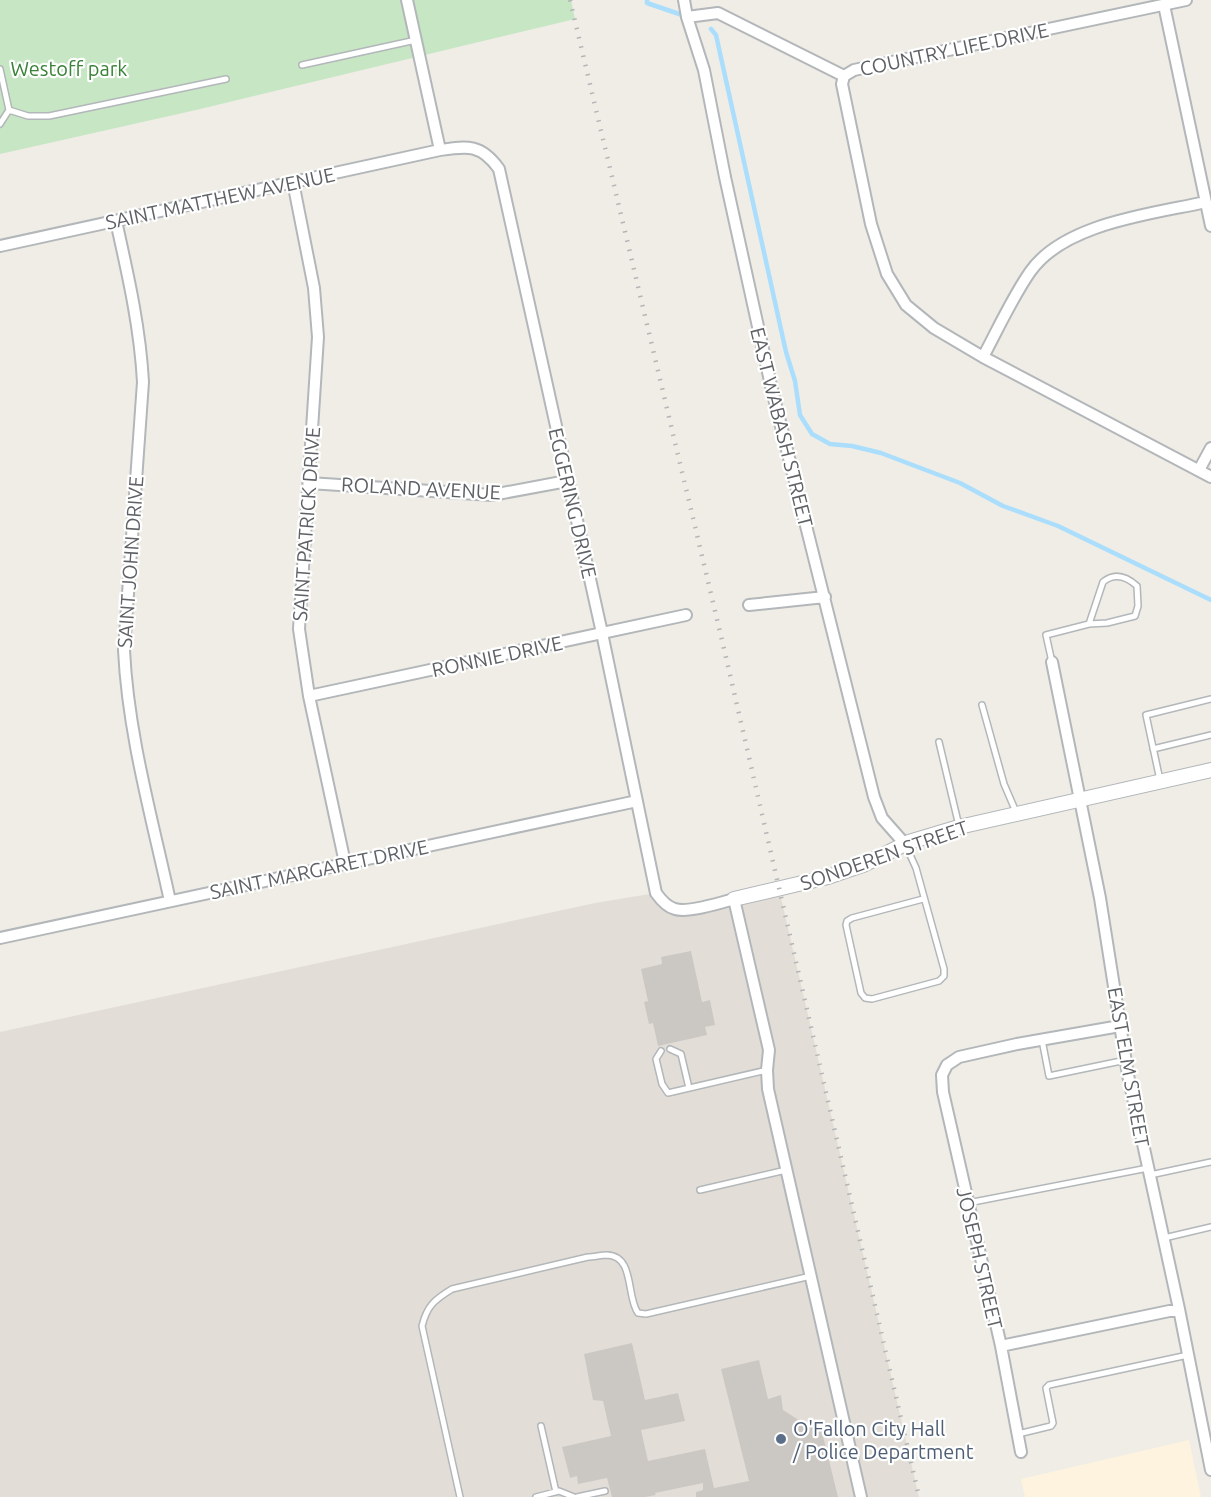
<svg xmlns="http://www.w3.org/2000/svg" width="1211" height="1497" font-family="Ubuntu,sans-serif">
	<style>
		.commercial { fill: #fdf3de }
		.education { fill: #e2ded7 }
		.green { fill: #c6e6c4 }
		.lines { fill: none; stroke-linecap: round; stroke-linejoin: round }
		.stream { stroke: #aadefc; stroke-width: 4.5 }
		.building { fill: #cbc7c3 }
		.service-casing { stroke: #b3b7ba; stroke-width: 8 }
		.minor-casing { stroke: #b3b7ba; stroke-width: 14 }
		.tertiary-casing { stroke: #b3b7ba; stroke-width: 16 }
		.service { stroke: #fff; stroke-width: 5 }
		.minor { stroke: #fff; stroke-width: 10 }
		.tertiary { stroke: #fff; stroke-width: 14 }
		.rail { stroke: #b4b5b6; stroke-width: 4.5; stroke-dasharray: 1.5 8; stroke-linecap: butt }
		.service-dot { fill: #5c6f8a; stroke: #fff; stroke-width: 2 }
		.labels { text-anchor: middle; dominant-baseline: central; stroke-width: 4.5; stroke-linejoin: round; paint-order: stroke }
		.street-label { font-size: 20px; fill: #5e6266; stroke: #fff }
		.park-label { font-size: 20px; fill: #3a8238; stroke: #fff }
		.service-label { font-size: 20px; fill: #4e5e75; stroke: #fff; text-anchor: start }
	</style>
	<rect width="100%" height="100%" fill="#efede6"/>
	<path class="commercial" d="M1189,1440L1201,1497H1025L1021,1479Z"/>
	<path class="education" d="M779,889L919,1497H0V1032L595,903L656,893L675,909Z"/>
	<path class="green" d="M0,0H571L575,19L196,110L0,154Z"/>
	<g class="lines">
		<path class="stream" d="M647,0V3L685,16
			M711,29L716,35L786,352L795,381L800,415L812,434L830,444L852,446L881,453L960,483L1003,506L1058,526L1211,600"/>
	</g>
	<path class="building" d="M691,951L702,1002L710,1000L715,1025L705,1027L707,1035L658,1046L653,1023L649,1024L644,1002L648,1001L641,969L662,964L661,957Z
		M632,1343L645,1400L678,1393L685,1421L641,1430L648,1461L705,1449L714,1488L749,1481L721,1369L759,1360L768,1399L781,1395L783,1410L808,1426L820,1424L838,1497H696V1492L703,1490V1483L655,1493L656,1495L645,1497H612L607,1478L578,1484L577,1476L570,1478L562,1447L611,1436L603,1401L593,1400L584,1354Z"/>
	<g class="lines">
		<g class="service-casing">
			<path id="service" d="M302,65L416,40
				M0,69L9,110L0,124
				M9,110L28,116H49L226,79
				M1052,662L1046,635L1089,624L1103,582C1115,572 1127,577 1137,586L1138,606L1135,616L1107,623L1089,624
				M982,705L1004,784L1016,812
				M939,742L959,826
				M1153,749L1211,735
				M1160,780L1146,715L1211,699
				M906,846L916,868L944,969V976L939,981L872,999L865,998L861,993L846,925L847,921L852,918L923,899
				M1042,1040L1049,1076L1126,1060
				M670,1049L681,1054L689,1088
				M661,1051L656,1059L662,1084L668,1093L767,1070
				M1150,1175L1211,1162
				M700,1190L786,1170
				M968,1203L1148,1168
				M1164,1238L1211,1227
				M541,1426L556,1492
				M1018,1434L1051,1426L1053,1423L1046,1388L1049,1385L1188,1355
				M460,1497L422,1326C427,1306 434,1300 452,1289L588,1257C594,1257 601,1255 607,1255C635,1256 626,1297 638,1313L646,1314L811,1276
				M536,1497L559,1491L574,1497
				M577,1497L605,1491"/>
		</g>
		<g class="minor-casing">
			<path id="minor" d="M407,0L440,150
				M684,0L687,17L704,70L725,177L772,390L874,797L882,818L905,844
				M1186,0L854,70L844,76L842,84L871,224L887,274L906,305L934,328L983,357L1211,477
				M1164,5L1211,226
				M687,17L718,13L844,76
				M293,182L314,288L318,337L299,629L309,696L345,863
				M116,221C128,275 140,327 143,382L124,650C128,734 152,818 170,901
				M0,246L440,150C468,146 481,144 499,169L602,633L656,893C661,900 667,907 675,909C688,913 720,903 734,899L769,1050L767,1070L768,1089L861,1497
				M983,357C998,329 1012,298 1030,272C1064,223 1152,214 1206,202
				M1199,470L1211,448
				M309,483L492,495L567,481
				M749,605L825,597
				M1052,662L1100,898L1128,1075L1179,1309L1211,1470
				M309,696L686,615
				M0,938L637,801
				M1001,1346L1179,1309
				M1021,1452L1001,1346L943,1092L942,1075L947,1065L959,1057L1017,1044L1120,1026"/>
		</g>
		<g class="tertiary-casing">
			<path id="tertiary" d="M734,899L828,877L863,865L909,842L959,827L1211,770"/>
		</g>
		<use href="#service" class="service"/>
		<use href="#minor" class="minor"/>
		<use href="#tertiary" class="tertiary"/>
		<path class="rail" d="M570,0L725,653L919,1497"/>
	</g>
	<circle class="service-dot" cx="781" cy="1439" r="6"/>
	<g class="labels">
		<g class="street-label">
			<text transform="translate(954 49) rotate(-12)">COUNTRY LIFE DRIVE</text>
			<text transform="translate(220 198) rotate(-12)">SAINT MATTHEW AVENUE</text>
			<text transform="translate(782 427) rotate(76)">EAST WABASH STREET</text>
			<text transform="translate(421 488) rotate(3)">ROLAND AVENUE</text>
			<text transform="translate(573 503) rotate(77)">EGGERING DRIVE</text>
			<text transform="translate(306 524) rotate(-86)">SAINT PATRICK DRIVE</text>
			<text transform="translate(130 562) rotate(-86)">SAINT JOHN DRIVE</text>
			<text transform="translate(497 656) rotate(-12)">RONNIE DRIVE</text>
			<text transform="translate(884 855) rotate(-19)">SONDEREN STREET</text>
			<text transform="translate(319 869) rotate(-12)">SAINT MARGARET DRIVE</text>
			<text transform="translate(1129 1067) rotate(80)">EAST ELM STREET</text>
			<text transform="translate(980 1258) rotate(77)">JOSEPH STREET</text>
		</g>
		<g class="park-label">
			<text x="69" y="68">Westoff park</text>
		</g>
		<g class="service-label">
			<text x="793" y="1428">O'Fallon City Hall<tspan x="793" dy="23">/ Police Department</tspan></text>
		</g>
	</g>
</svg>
